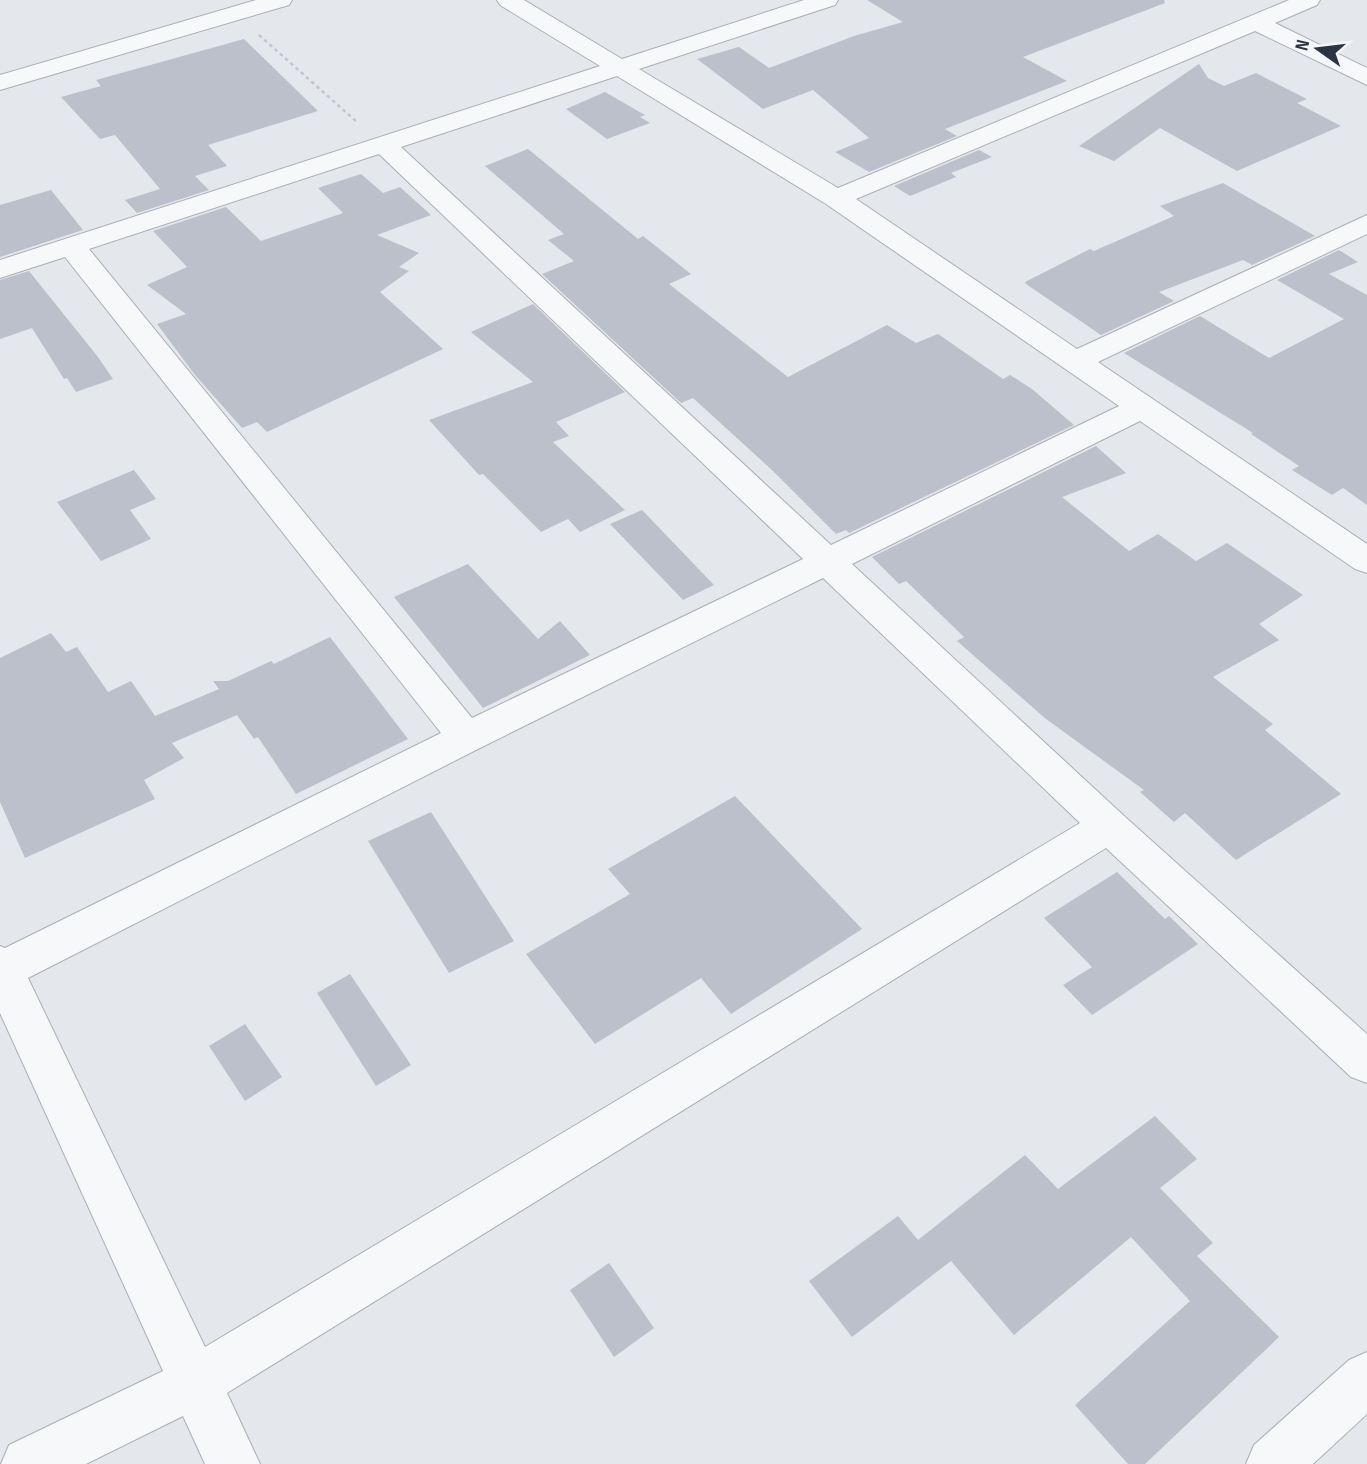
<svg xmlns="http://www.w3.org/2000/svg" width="1367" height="1464" font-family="'Sofia Sans Condensed',sans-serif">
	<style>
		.building { fill: #bbc0ca }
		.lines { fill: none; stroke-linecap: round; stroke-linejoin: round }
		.minor-casing { stroke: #a9aeb7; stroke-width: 2 }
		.path { stroke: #c2c5cb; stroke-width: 2.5; stroke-dasharray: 3.5 3.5; stroke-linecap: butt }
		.minor { fill: #f7f8fa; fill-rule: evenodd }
	</style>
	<rect width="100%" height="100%" fill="#e4e7ec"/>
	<path class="building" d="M867,0H1164L1165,3L1023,57L1067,81L945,129L957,136L869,172L835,152L869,138L813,90L763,109L697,59L739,47L769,68L854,36L903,22Z
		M244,39L318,111L208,145L227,166L195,176L209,190L137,213L125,200L160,189L115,135L100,139L61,97L101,86L96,80Z
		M1199,64L1208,78L1224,86L1256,73L1307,99L1297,103L1341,126L1237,171L1160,128L1114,161L1079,146Z
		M605,92L645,115L640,117L650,123L607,139L566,109Z
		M528,149L638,239L643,236L691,274L669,284L788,377L887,325L916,343L938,334L1003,379L1010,375L1032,389L1074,425L849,533L846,530L836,534L773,471L693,398L681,403L542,274L574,261L548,240L564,234L485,166Z
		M979,150L992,157L951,173L956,177L910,196L894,186Z
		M361,174L383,193L400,187L431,215L377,235L419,253L399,267L409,271L380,292L443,349L267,432L257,422L242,428L195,375L157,324L186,314L147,285L187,267L153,231L226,207L261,241L343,213L318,188Z
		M1223,183L1315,236L1252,265L1243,260L1159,292L1174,301L1101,335L1026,284L1025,282L1090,249L1094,251L1174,216L1160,206Z
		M51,190L83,230L0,257V205Z
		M1339,250L1358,262L1329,274L1367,295V505L1343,488L1332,495L1292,470L1299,466L1251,434L1253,433L1124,353L1200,316L1269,358L1344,319L1277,280Z
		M29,271L98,357L113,379L76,392L67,378L64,379L32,328L0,339V280Z
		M533,304L625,392L556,422L569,436L553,442L625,510L580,532L568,519L541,532L483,474L479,475L429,420L533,382L471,332Z
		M1096,446L1126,473L1062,497L1129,551L1158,534L1196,561L1227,543L1303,595L1259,624L1279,640L1213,677L1273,724L1265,730L1341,794L1236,860L1185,813L1174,822L1140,792L1144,790L1046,719L957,641L964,637L906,581L899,584L872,557Z
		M134,470L156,499L130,510L151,539L101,561L57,502Z
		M642,510L714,585L683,600L610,524Z
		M468,564L538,639L560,621L590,655L483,708L394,597Z
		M51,633L66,652L77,647L108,692L131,681L155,716L219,689L213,681H228L271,661L274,664L330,637L408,739L296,794L258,737L254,739L237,715L172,743L184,758L144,780L155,799L25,858L0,802V658Z
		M735,796L862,929L731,1014L701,978L595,1044L526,954L630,894L608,869Z
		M431,812L514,941L449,973L368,841Z
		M1117,872L1165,919L1169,916L1198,944L1092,1015L1063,985L1092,967L1044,918Z
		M350,974L411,1065L376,1086L317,993Z
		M245,1024L282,1077L245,1101L209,1046Z
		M1155,1116L1197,1159L1160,1188L1213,1243L1197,1256L1279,1337L1145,1464H1128L1075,1405L1190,1301L1131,1237L1014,1335L951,1261L852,1337L809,1281L898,1216L918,1240L1025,1155L1058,1189Z
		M609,1263L654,1328L614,1357L570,1290Z"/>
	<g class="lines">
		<g class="minor-casing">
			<path id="minor" d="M256,0H292L289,5L0,90V75Z
				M497,0H524L622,59L804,0H838L835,5L639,69L838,188L1289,0H1320L1317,5L1275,23L1367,68V85L1255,31L856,199L1077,349L1367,215V234L1098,362L1367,544V573L1355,569L1140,421L852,564L1123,815L1367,1034V1083L1351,1077L1106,848L227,1393L260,1464H205L183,1416L86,1464H1L9,1445L163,1371L0,1013V946L5,948L441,733L65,257L0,278V260L600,66L500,5ZM617,76L826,204L1119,406L831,545L401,147ZM379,154L803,559L472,718L89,249ZM823,578L1080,823L205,1347L28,978L480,748Z
				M1367,1352V1414L1313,1464H1246L1254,1445L1349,1360Z"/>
		</g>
		<path class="path" d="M259,35L357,122"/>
		<use href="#minor" class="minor"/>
	</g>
	<g transform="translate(1318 49) rotate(284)" stroke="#f4f6f9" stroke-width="5" paint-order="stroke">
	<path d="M0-5L12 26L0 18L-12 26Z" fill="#2b3445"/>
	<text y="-10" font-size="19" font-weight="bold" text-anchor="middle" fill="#2b3445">N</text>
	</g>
</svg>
